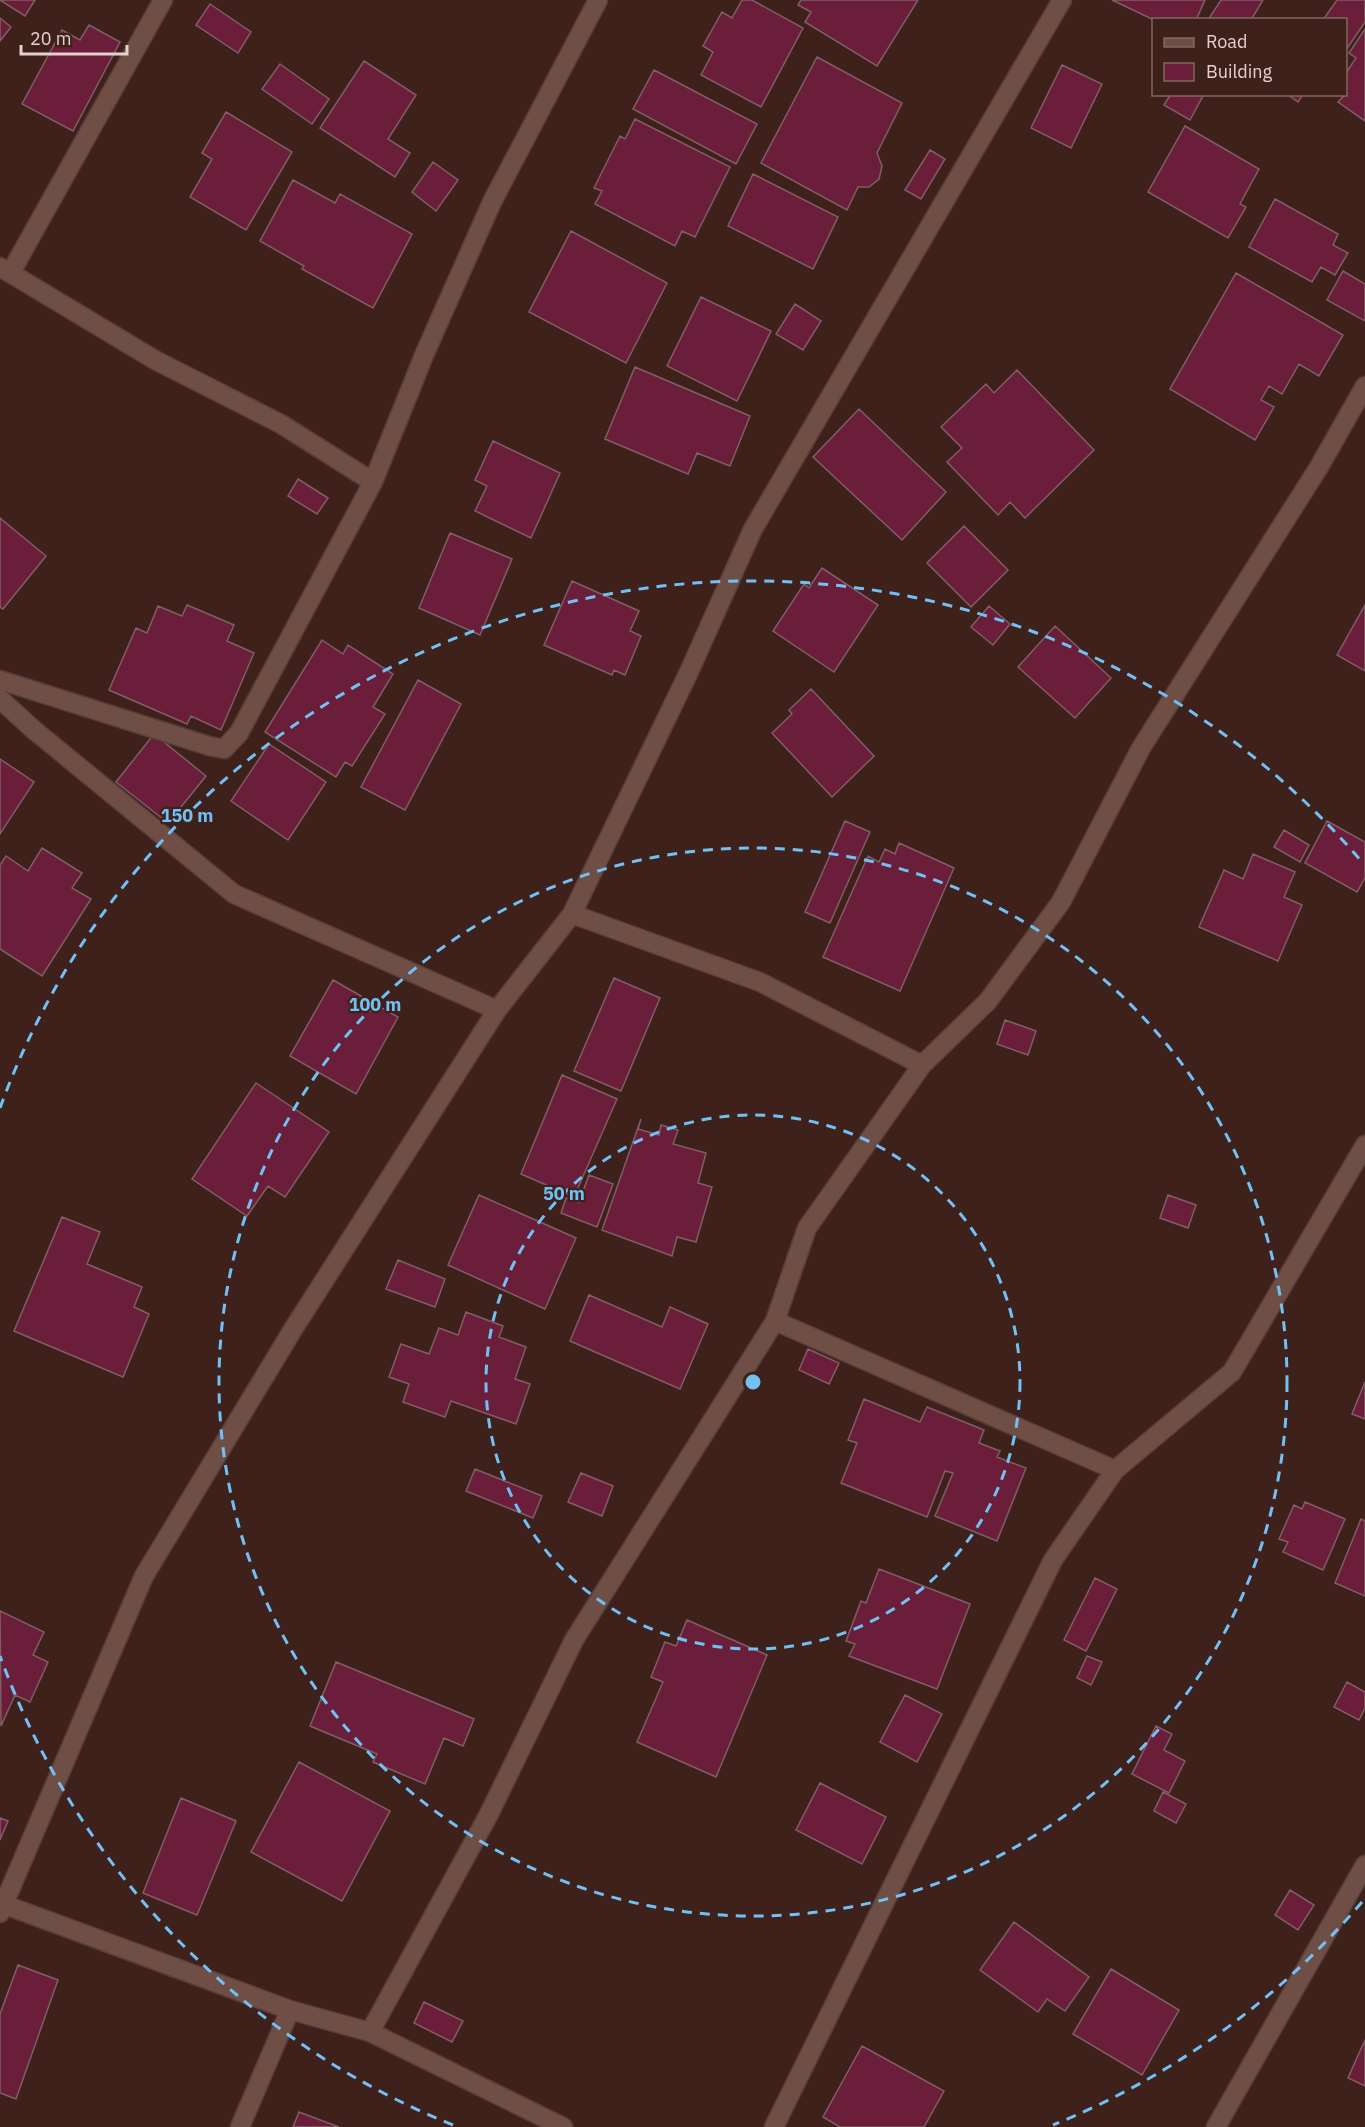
<svg xmlns="http://www.w3.org/2000/svg" width="1365" height="2127" font-family="'IBM Plex Sans',sans-serif">
	<style>
		.building { fill: #6b1e39; stroke: #805e66; stroke-width: 1.5 }
		.lines { fill: none; stroke-linecap: round; stroke-linejoin: round }
		.minor-casing { stroke: #563d39; stroke-width: 21 }
		.minor { stroke: #6f4e46; stroke-width: 18 }
		.ring { fill: none; stroke: #71c1f5; stroke-width: 3; stroke-dasharray: 10 8 }
		.centre { fill: #71c1f5; stroke: #3e211b; stroke-width: 3 }
		.ring-label { font-size: 18px; text-anchor: middle; font-weight: bold; fill: #71c1f5; stroke: #3e211b; stroke-width: 4.5; stroke-linejoin: round; paint-order: stroke }
	</style>
	<rect width="100%" height="100%" fill="#3e211b"/>
	<path class="building" d="M0,0H35L25,16Z
		M742,0H752L803,28L761,107L701,75L713,52L703,46L722,12L732,18Z
		M801,0H918L877,66L805,22L811,12L798,5Z
		M1112,0H1205L1196,20H1154Z
		M1221,0H1263L1251,20H1208Z
		M1337,0H1365V22L1346,50V20H1323Z
		M210,4L251,32L238,53L196,25Z
		M0,18L11,27L0,41Z
		M89,25L120,42L73,131L22,104L62,30L80,40Z
		M1365,29V121L1338,102L1346,94V73L1356,58L1349,53Z
		M817,57L902,103L877,153L882,166L879,179L869,187H858L847,210L761,163Z
		M364,61L416,95L388,139L410,153L395,177L320,128Z
		M280,64L329,99L312,124L262,89Z
		M1062,65L1102,84L1071,148L1031,128Z
		M654,70L757,124L736,164L633,109Z
		M1171,94H1204L1190,120L1164,105Z
		M1287,94H1303L1298,102Z
		M226,112L292,152L246,230L190,197L212,159L202,153Z
		M635,119L730,167L695,237L682,231L675,246L595,204L602,191L594,188L620,136L625,139Z
		M1185,126L1259,169L1240,204L1246,207L1228,238L1148,192Z
		M930,150L945,159L921,199L905,190Z
		M433,162L458,180L436,211L412,192Z
		M753,174L838,217L813,269L728,226Z
		M293,180L335,203L340,194L412,234L373,308L302,269L304,266L260,241Z
		M1275,199L1338,234L1333,245L1348,253L1335,275L1321,267L1312,282L1249,247Z
		M571,231L667,283L626,363L529,312Z
		M1343,271L1365,284V321L1327,300Z
		M1236,273L1343,335L1319,376L1299,364L1282,394L1269,386L1261,400L1274,407L1255,440L1170,389Z
		M701,297L771,331L737,401L667,366Z
		M795,304L821,321L803,350L776,334Z
		M635,367L750,416L730,466L697,453L688,474L605,439Z
		M1017,370L1094,450L1025,518L1010,502L998,515L947,462L962,448L941,427L986,384L994,393Z
		M859,409L946,492L902,540L813,457Z
		M493,441L560,473L531,538L475,511L487,486L475,480Z
		M298,479L328,498L317,514L288,496Z
		M0,518L46,556L3,609L0,607Z
		M964,526L1008,570L971,607L927,563Z
		M450,533L512,559L480,635L419,608Z
		M822,568L878,605L834,672L773,631L804,584L809,588Z
		M572,581L639,611L630,631L641,636L625,675L614,670L612,675L544,645Z
		M187,605L234,625L227,641L254,653L221,730L191,716L187,724L109,690L136,628L147,633L158,606L182,616Z
		M1365,605V671L1337,655Z
		M989,606L1010,624L993,645L971,627Z
		M1055,626L1111,678L1075,718L1018,667Z
		M322,640L343,654L348,645L393,674L373,707L385,714L352,766L345,762L336,777L265,732Z
		M418,680L461,704L405,810L361,787Z
		M811,689L874,756L832,797L772,733L792,714L789,710Z
		M154,734L206,776L168,823L116,782Z
		M269,744L326,782L288,840L231,801Z
		M0,759L34,782L0,834Z
		M845,821L870,832L830,923L805,912Z
		M1327,821L1365,842V878L1357,892L1305,863Z
		M1284,830L1309,845L1300,862L1274,847Z
		M899,843L954,868L900,991L823,957L868,856L879,862L885,849L895,854Z
		M42,848L82,873L72,888L91,899L42,976L0,949V865L6,856L28,871Z
		M1253,854L1295,872L1284,897L1302,905L1278,961L1199,927L1224,870L1243,879Z
		M614,978L660,998L621,1091L574,1071Z
		M333,980L398,1017L356,1094L290,1056Z
		M1005,1020L1036,1031L1028,1055L997,1044Z
		M562,1075L617,1099L574,1197L521,1174Z
		M256,1083L329,1132L285,1197L268,1186L247,1216L192,1179Z
		M641,1119L638,1129L659,1135L661,1125L678,1130L673,1144L706,1153L698,1183L712,1187L696,1242L677,1237L672,1256L602,1230Z
		M589,1175L613,1184L597,1227L561,1213L566,1198L579,1202Z
		M479,1195L576,1238L545,1309L448,1265Z
		M1168,1195L1196,1205L1188,1228L1160,1218Z
		M62,1217L100,1232L87,1264L142,1287L134,1307L149,1314L123,1377L14,1331Z
		M398,1260L445,1279L435,1307L386,1289Z
		M589,1295L662,1327L670,1307L708,1324L680,1389L570,1341Z
		M466,1312L503,1326L499,1337L526,1347L515,1379L530,1384L516,1424L451,1401L445,1417L403,1402L409,1384L389,1377L401,1344L429,1354L439,1328L458,1335Z
		M808,1349L839,1363L829,1384L799,1370Z
		M1365,1382V1419L1352,1414Z
		M864,1399L920,1422L927,1407L984,1430L979,1443L1000,1451L997,1457L1026,1468L997,1541L935,1516L953,1473L945,1471L927,1517L841,1483L857,1443L848,1440Z
		M475,1469L542,1496L533,1518L466,1491Z
		M581,1473L613,1486L602,1516L568,1502Z
		M1305,1502L1345,1519L1323,1570L1283,1552L1288,1542L1279,1539L1294,1505L1302,1509Z
		M1361,1519L1365,1521V1596L1335,1583Z
		M879,1569L970,1604L937,1689L849,1656L855,1644L846,1641L861,1601L866,1603Z
		M1095,1578L1117,1589L1086,1651L1064,1640Z
		M0,1611L44,1632L33,1655L48,1662L30,1702L15,1695L1,1726Z
		M687,1620L767,1655L716,1777L637,1742L663,1682L651,1677L665,1642L676,1646Z
		M1087,1656L1102,1662L1091,1685L1077,1678Z
		M336,1662L474,1719L463,1746L444,1738L425,1784L373,1762L377,1754L310,1726Z
		M1347,1682L1365,1692V1708L1359,1720L1334,1707Z
		M905,1695L942,1714L917,1762L880,1742Z
		M1156,1726L1172,1734L1164,1750L1185,1761L1169,1793L1132,1774Z
		M299,1762L390,1811L342,1901L251,1852Z
		M820,1783L886,1817L862,1864L796,1830Z
		M1163,1792L1186,1804L1176,1823L1154,1811Z
		M181,1798L236,1821L197,1915L143,1893Z
		M0,1818L8,1821L0,1840Z
		M1290,1890L1314,1905L1298,1930L1275,1915Z
		M1014,1922L1089,1977L1065,2011L1047,1999L1038,2012L980,1970Z
		M18,1965L58,1980L16,2099L0,2093V2014Z
		M1111,1969L1179,2010L1142,2075L1073,2034Z
		M424,2002L463,2021L452,2042L414,2023Z
		M1365,2040V2086L1348,2078Z
		M862,2046L944,2091L924,2127H840L823,2117Z
		M299,2112L339,2127H293Z"/>
	<g class="lines">
		<g class="minor-casing">
			<path id="minor" d="M0,267L155,360L281,424L373,482
				M11,272L163,0
				M0,680L209,746L224,749L239,733L373,482L425,353L492,202L598,0
				M0,699L34,730L234,894L497,1010
				M572,914L760,982L922,1065
				M775,1321L1115,1470
				M0,1903L290,2010L370,2032L563,2127
				M0,1913L144,1576L292,1331L497,1010L572,914L688,674L753,529L1062,0
				M370,2032L489,1814L574,1640L775,1321L807,1228L922,1065L988,1001L1061,902L1141,748L1319,467L1365,386
				M240,2127L290,2010
				M774,2127L1053,1560L1115,1470L1232,1372L1365,1145
				M1216,2127L1365,1865"/>
		</g>
		<use href="#minor" class="minor"/>
	</g>
	<g class="ring">
		<circle cx="753" cy="1382" r="267"/>
		<circle cx="753" cy="1382" r="534"/>
		<path d="M1362 1902A801 801 0 0 1 1053 2125M453 2125A801 801 0 0 1 0 1656M0 1108A801 801 0 0 1 1362 862"/>
	</g>
	<circle cx="753" cy="1382" r="9" class="centre"/>
	<g class="ring-label">
		<text x="187" y="822">150 m</text>
		<text x="375" y="1011">100 m</text>
		<text x="564" y="1200">50 m</text>
	</g>
	<rect x="1152" y="18" width="195" height="78" fill="#3e211b" stroke="#816762" stroke-width="1.5"/>
	<rect x="1164" y="38" width="30" height="9" fill="#6f4e46" stroke="#816762" stroke-width="1.5"/>
	<text x="1206" y="48" font-size="18" fill="#e5d1cc">Road</text>
	<rect x="1164" y="63" width="30" height="18" fill="#6b1e39" stroke="#816762" stroke-width="1.5"/>
	<text x="1206" y="78" font-size="18" fill="#e5d1cc">Building</text>
	<path d="M21 45v9h106v-9" fill="none" stroke="#e5d1cc" stroke-width="3"/>
	<text x="30" y="45" font-size="18" fill="#e5d1cc" stroke="#3e211b" stroke-width="4.5" paint-order="stroke">20 m</text>
</svg>
